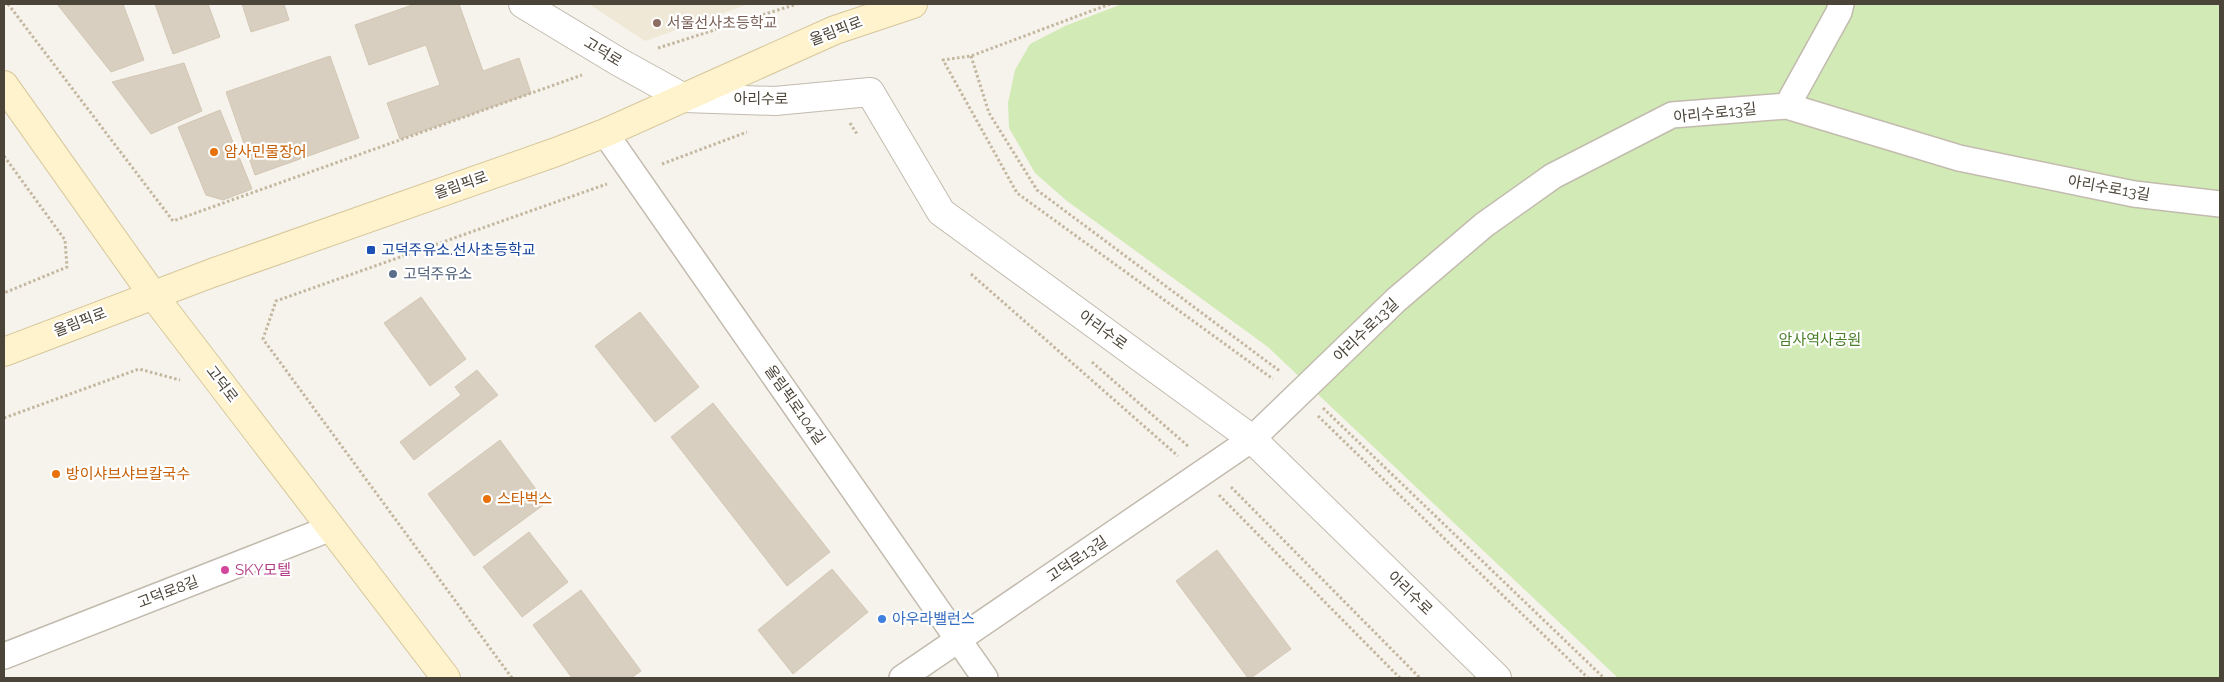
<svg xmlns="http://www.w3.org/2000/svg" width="2224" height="682" font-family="Raleway,'Noto Sans KR',sans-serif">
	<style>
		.education { fill: #efe8d6 }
		.green { fill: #d2eab5 }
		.building { fill: #d8cfc1; stroke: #d3c7b4 }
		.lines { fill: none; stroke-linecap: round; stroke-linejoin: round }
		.minor-casing { stroke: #c2bbae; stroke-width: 28 }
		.tertiary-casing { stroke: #c2bbae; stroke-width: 30 }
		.secondary-casing { stroke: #d6c79b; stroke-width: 30 }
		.path { stroke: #c4b79f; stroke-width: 3; stroke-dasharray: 2.5 2.5; stroke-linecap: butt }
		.minor { stroke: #fff; stroke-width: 25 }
		.tertiary { stroke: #fff; stroke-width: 28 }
		.secondary { stroke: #fff3cd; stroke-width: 28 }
		.education-dot { fill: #8d6e63; stroke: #fff; stroke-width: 2 }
		.food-dot { fill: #e8710a; stroke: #fff; stroke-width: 2 }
		.transit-dot { fill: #1a4fb4; stroke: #fff; stroke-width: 2 }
		.service-dot { fill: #5c6f8a; stroke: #fff; stroke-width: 2 }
		.hotel-dot { fill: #d1479c; stroke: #fff; stroke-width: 2 }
		.shop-dot { fill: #3f7fe0; stroke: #fff; stroke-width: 2 }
		.labels { text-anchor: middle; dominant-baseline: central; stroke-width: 4.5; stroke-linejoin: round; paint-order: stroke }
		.education-label { font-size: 15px; fill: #785e54; stroke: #fff; text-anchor: start }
		.street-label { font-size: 15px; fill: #4b4439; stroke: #fff }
		.food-label { font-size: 15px; fill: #c56008; stroke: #fff; text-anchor: start }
		.transit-label { font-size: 15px; fill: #164399; stroke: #fff; text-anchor: start }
		.service-label { font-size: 15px; fill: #4e5e75; stroke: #fff; text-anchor: start }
		.park-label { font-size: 15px; fill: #4a7f2a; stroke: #fff }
		.hotel-label { font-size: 15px; fill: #b23c85; stroke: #fff; text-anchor: start }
		.shop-label { font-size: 15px; fill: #366cbe; stroke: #fff; text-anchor: start }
	</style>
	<rect width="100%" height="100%" fill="#f6f3ec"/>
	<path class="education" d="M589,4H749L645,41Z"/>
	<path class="green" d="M1122,4H2220V678H1618L1268,347L1067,201L1035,173L1009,128L1008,103L1015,70L1030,44L1065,26Z"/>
	<path class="building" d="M57,4H123L144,60L111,72Z
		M155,4H208L220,37L173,54Z
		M242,4H284L289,20L251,32Z
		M415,4H459L483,71L519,58L531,93L400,139L387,103L440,85L426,45L369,65L355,25Z
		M330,56L359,138L255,175L226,92Z
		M184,63L202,111L151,134L112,82Z
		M220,110L252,189L223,200L206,195L178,127Z
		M421,297L466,359L430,386L384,323Z
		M640,312L699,387L655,422L595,346Z
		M477,370L498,395L414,460L400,442L461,395L455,387Z
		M713,403L830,552L787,586L671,437Z
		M500,440L546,503L474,556L428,494Z
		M529,532L568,582L522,617L483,567Z
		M1217,550L1291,649L1251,678H1248L1176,581Z
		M832,569L868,612L793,674L758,630Z
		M581,590L641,671L631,678H572L533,625Z"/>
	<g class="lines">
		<g class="minor-casing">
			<path id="minor" d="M1787,106L1839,12L1841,4
				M605,133L985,678
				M4,656L331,528
				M902,678L1252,439L1396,300L1484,225L1553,176L1672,115L1787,106L1959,158L2134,194L2220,204"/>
		</g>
		<g class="tertiary-casing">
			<path id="tertiary" d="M523,4L619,62L684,98L775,101L870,92L941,212L1252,439L1497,678"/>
		</g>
		<g class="secondary-casing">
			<path id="secondary" d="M4,85L153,295L446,678
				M4,352L212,273L556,152L605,133L835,30L913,4"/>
		</g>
		<path class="path" d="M8,4L173,221L582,75
			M1110,4L971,56L943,60L1017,193L1273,379
			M658,48L797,4
			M971,56L989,113L1037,190L1281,372
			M850,123L857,134
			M4,156L65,240L67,267L4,293
			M662,164L747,132
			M971,274L1178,456
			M1092,362L1189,447
			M1323,408L1604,678
			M1318,416L1588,678
			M4,418L139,369L180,380
			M1231,487L1420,678
			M1219,495L1400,678
			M512,678L263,339L276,301L607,184"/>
		<use href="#minor" class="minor"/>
		<use href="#tertiary" class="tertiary"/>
		<use href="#secondary" class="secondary"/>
	</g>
	<circle class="education-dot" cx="657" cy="23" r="5"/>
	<g class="food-dot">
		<circle cx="214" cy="152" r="5"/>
		<circle cx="56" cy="474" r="5"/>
		<circle cx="487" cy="499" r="5"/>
	</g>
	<rect class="transit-dot" x="366" y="245" width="10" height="10" rx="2.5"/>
	<circle class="service-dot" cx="393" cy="274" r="5"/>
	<circle class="hotel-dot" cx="225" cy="570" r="5"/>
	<circle class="shop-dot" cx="882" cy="619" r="5"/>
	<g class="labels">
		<g class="education-label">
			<text x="667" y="23">서울선사초등학교</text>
		</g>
		<g class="street-label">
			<text transform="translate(836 31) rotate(-21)">올림픽로</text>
			<text transform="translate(603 52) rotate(31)">고덕로</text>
			<text x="761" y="99">아리수로</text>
			<text transform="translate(1715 113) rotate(-6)">아리수로13길</text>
			<text transform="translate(461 185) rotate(-19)">올림픽로</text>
			<text transform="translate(2109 188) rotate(10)">아리수로13길</text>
			<text transform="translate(80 322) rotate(-21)">올림픽로</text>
			<text transform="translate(1103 330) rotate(36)">아리수로</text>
			<text transform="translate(1366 330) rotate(-44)">아리수로13길</text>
			<text transform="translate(222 384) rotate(53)">고덕로</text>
			<text transform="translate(795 405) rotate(55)">올림픽로104길</text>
			<text transform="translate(1077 559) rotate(-34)">고덕로13길</text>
			<text transform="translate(168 592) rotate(-21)">고덕로8길</text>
			<text transform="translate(1410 593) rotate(44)">아리수로</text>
		</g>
		<g class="food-label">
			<text x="224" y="152">암사민물장어</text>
			<text x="66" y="474">방이샤브샤브칼국수</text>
			<text x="497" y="499">스타벅스</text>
		</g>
		<g class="transit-label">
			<text x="381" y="250">고덕주유소.선사초등학교</text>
		</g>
		<g class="service-label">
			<text x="403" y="274">고덕주유소</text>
		</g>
		<g class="park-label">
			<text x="1820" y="340">암사역사공원</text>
		</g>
		<g class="hotel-label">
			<text x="235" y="570">SKY모텔</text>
		</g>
		<g class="shop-label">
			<text x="892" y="619">아우라밸런스</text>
		</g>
	</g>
	<rect width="2224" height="682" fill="none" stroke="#4b4439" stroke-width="10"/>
</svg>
